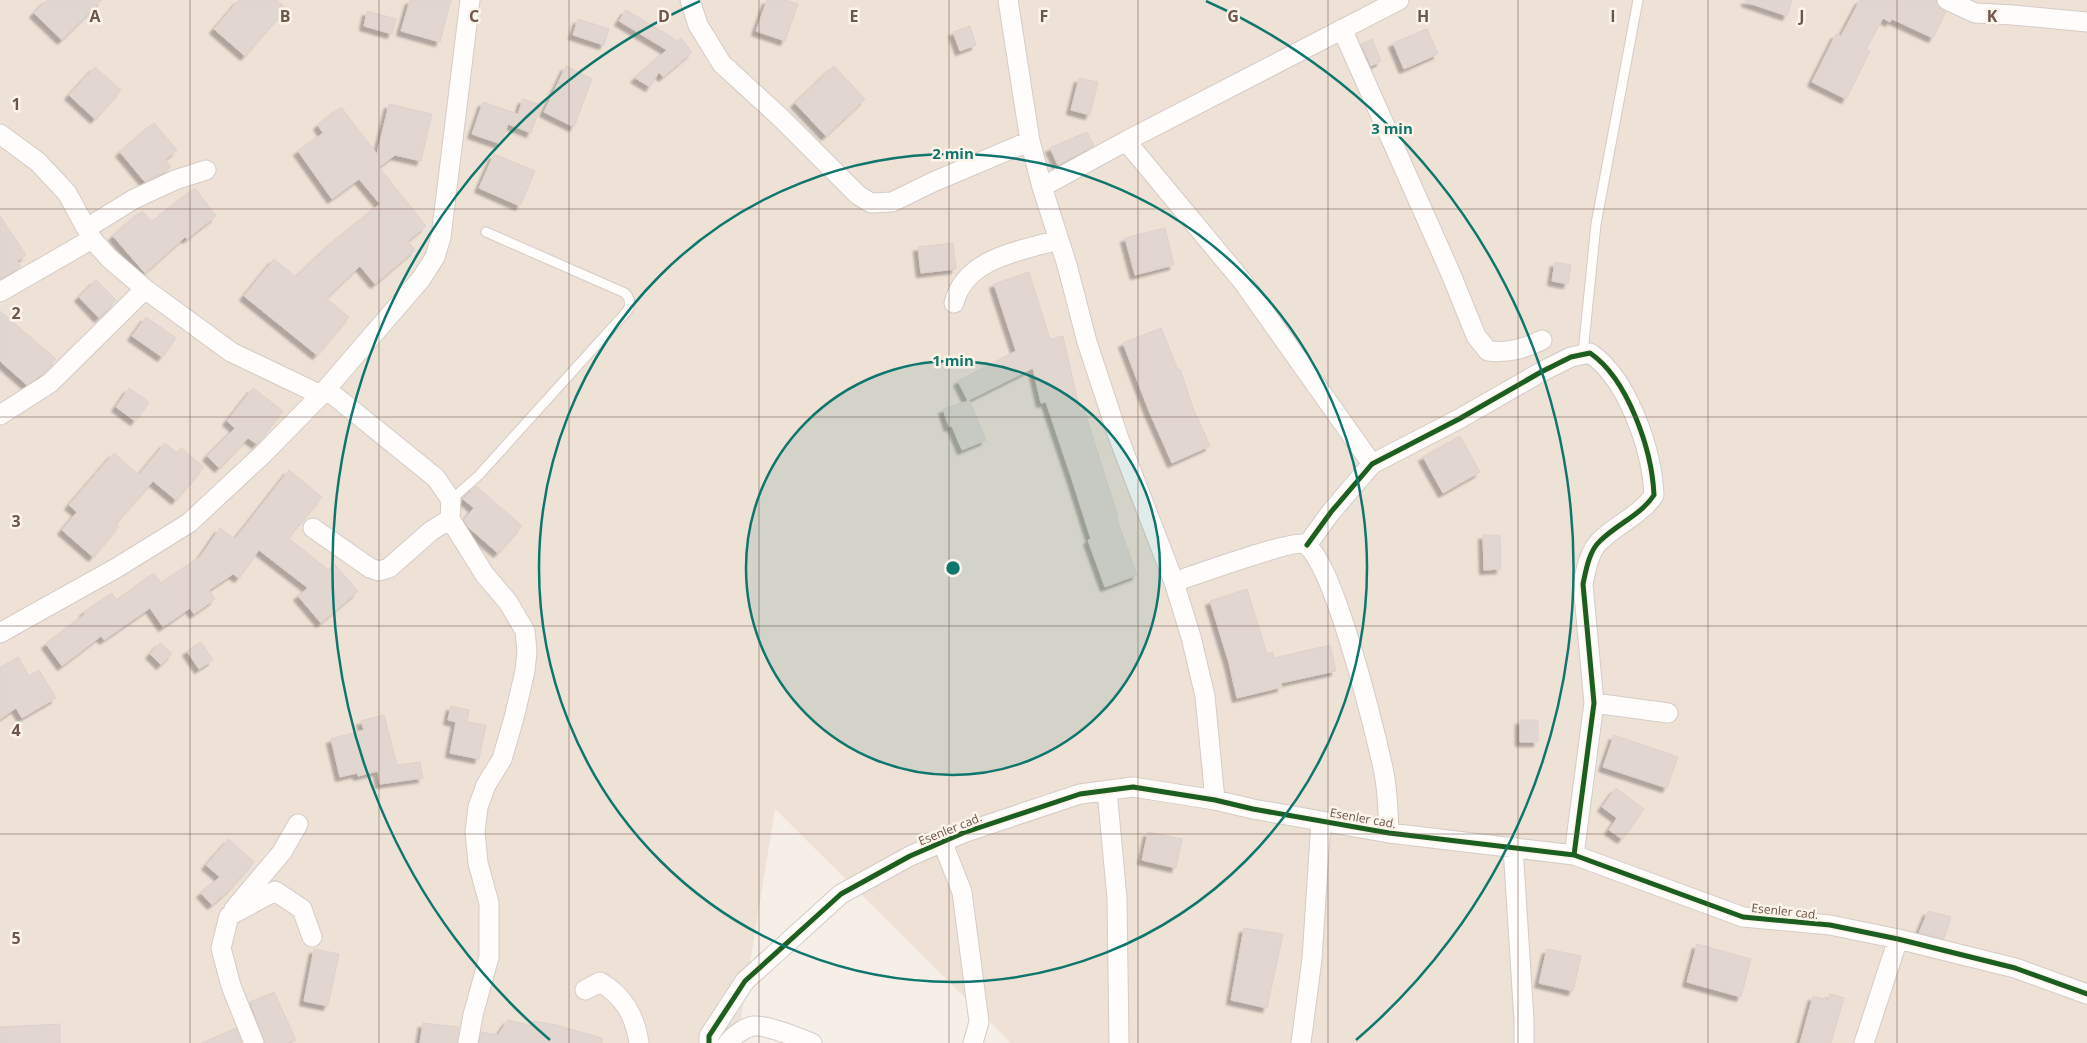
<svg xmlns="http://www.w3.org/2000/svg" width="2087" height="1043" font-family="'Open Sans',sans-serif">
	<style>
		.residential { fill: #eee1d6 }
		.building { fill: #e1d7d0; stroke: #ddd2cb; filter: url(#shadow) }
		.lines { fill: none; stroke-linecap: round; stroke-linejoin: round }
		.service-casing { stroke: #d4ccc7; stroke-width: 11 }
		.minor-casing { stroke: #d4ccc7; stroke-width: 21 }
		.service { stroke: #fefdfc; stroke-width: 9 }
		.minor { stroke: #fefdfc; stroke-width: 19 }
		.cycleway-casing { stroke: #fdf4e9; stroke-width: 8 }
		.cycleway { stroke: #1b5e20; stroke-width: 5 }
		.grid { fill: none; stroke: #70564b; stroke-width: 1; stroke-opacity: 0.55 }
		.ring { fill: none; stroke: #0f766e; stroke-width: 2.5 }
		.labels { text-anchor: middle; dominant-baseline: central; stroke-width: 5; stroke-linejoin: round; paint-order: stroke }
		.street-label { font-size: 12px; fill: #70564b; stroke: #fdf4e9 }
		.grid-label { font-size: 16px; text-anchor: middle; font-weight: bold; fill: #70564b; stroke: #fdf4e9; stroke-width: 5; stroke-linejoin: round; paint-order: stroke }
		.centre { fill: #0f766e; stroke: #fdf4e9; stroke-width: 2.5 }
		.ring-label { font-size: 15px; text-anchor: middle; font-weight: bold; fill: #0f766e; stroke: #fdf4e9; stroke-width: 5; stroke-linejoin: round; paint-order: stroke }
	</style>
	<defs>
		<filter id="shadow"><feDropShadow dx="-4.5" dy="4.5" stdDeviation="1" flood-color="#0004"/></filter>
	</defs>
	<rect width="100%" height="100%" fill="#f5efe8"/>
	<path class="residential" d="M0,0H2087V1043H1011L775,809L737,1043H0Z"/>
	<path class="building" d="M47,0H102L62,40L34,13Z
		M239,0H277L286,8L245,56L214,29Z
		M410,0H451L440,42L401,31Z
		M767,0H785L798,4L785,41L756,31Z
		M1746,0H1792L1787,16L1746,2Z
		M1860,0H1936L1938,7L1946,12L1933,38L1892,19L1890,22L1883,18L1866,49L1870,51L1846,99L1812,82L1836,34L1841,36Z
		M626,10L678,41L681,38L692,52L663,77L659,72L650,87L635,78L667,50L619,21Z
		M367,11L396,19L392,34L364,26Z
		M578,19L609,29L604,45L573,35Z
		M970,26L976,45L960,51L953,32Z
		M1427,29L1438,54L1404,69L1393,43Z
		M1372,39L1381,61L1371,66L1361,44Z
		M566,66L592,79L574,127L544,112Z
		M834,66L865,99L826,136L795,103Z
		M95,67L121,90L95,119L69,95Z
		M1079,78L1098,82L1090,115L1071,110Z
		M523,99L541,105L531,133L508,124L501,144L472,134L483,102L518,114Z
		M389,104L432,114L421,161L395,155L379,167L426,226L408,241L415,250L375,284L360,266L326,298L349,317L317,355L244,296L274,259L296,277L333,242L380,204L359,179L332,199L298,151L323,133L318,125L341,107L377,154Z
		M154,123L177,150L165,160L171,167L165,172L145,182L120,152Z
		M1087,132L1094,146L1058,165L1050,148Z
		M494,154L535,171L520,206L479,188Z
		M195,188L216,216L187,239L185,237L145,273L113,236L142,211L152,222Z
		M0,216L26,255L17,261L21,267L0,279Z
		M1165,228L1174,265L1135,275L1125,238Z
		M953,243L956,269L921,273L918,247Z
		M1555,262L1571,265L1568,284L1552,281Z
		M1029,272L1050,339L1063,336L1080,411L1084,409L1118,517H1116L1137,575L1105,587L1088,540L1091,539L1072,479L1046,402L1041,403L1033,368L969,400L986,440L962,450L952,426L949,427L943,409L968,401L958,381L1016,351L994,284Z
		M96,280L116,300L99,318L79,297Z
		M0,311L56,359L42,374L27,385L0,361Z
		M146,317L176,338L162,357L132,336Z
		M1161,328L1178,370L1180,369L1193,408L1210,446L1172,463L1149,411L1123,343Z
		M129,388L149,402L135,421L116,407Z
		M253,388L283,411L257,444L248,438L219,468L207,456L235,428L227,421Z
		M1460,436L1480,472L1443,493L1423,457Z
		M165,443L177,453L181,448L204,467L176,500L153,481L116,523L119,526L93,557L62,530L77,512L69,505L114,453L139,475Z
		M289,470L322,497L288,538L329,570L335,565L358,591L321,623L298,596L308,588L259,550L239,578L233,574L209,590L215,599L194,614L190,608L163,627L150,608L104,640L101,636L62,666L46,644L85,614L84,612L112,593L117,600L154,573L161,583L200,557L220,528L235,539Z
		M476,486L522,526L498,553L468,527L464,520L474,508L463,499Z
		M1483,535H1500L1501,569L1484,570Z
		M1247,589L1267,654L1273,652L1274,658L1330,645L1336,671L1281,683L1282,687L1237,698L1229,663L1210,601Z
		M201,642L213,660L199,669L187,651Z
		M160,643L172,654L161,665L150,654Z
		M18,657L29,676L39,670L56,698L22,718L16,708L0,719V668Z
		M451,706L469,710L467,722L486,725L479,759L450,753L456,722L448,720Z
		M384,715L397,765L420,762L423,778L380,784L378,771L358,776L357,773L340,777L331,739L364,730L361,721Z
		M1520,720H1538V742H1520Z
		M1614,735L1678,757L1667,788L1603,767Z
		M1616,788L1644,809L1622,839L1609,830L1617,818L1602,807Z
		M1148,832L1182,839L1176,868L1142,860Z
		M229,839L254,862L230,889L212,905L201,893L220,877L206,865Z
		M1928,911L1951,917L1944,939L1919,933Z
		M1244,928L1283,934L1267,1008L1231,1000Z
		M1697,944L1751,959L1741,997L1687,982Z
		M314,949L339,954L328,1006L304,1001Z
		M1547,949L1581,956L1573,991L1539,983Z
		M274,992L296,1040L289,1043H265L250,1002Z
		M1830,994L1844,998L1831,1043H1800L1813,996L1828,1000Z
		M508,1020L532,1026L533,1021L556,1025L602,1038V1043H479L481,1032L498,1035Z
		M423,1023L458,1027L459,1028L457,1043H420Z
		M60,1024V1043H0V1027Z
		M236,1028L242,1043H202Z"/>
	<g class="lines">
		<g class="service-casing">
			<path id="service" d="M1583,353L1596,224L1638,0
				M451,500L479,475L628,310C631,303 630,298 625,293L486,232"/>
		</g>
		<g class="minor-casing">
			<path id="minor" d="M690,0L698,25L722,64L781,118L858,195L871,203L892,202L933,182L1030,141
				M1008,0L1030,141L1042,187L1067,265L1087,342L1119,439L1174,582L1191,637L1205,696L1215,800
				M1947,0L1975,13L2013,15L2087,22
				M1342,29L1451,274L1476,336L1488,351C1509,353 1523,349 1542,340
				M0,134L38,162L67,193L92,239L109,258L145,289L231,352L321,395
				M1126,141L1243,282L1372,464
				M1042,187L1126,141L1399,0
				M87,228L134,199L175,180L206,170
				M0,292L92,239
				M954,303C965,258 1020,251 1058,240
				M326,389L436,478L451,500L450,519L485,575L508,602L525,631L527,651L525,671L514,718L502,759L486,785L478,807L475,832L478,863L489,903V957L473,1015L468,1043
				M0,415L50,383L145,289
				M313,528L370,568L379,571L389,568L431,531L450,519
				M1307,545L1331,512L1372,464L1459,419L1541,372L1571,357L1590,353C1628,379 1652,450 1654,495C1641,515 1617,524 1600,541C1589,551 1586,570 1583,584L1594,703L1574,855
				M1174,582C1192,576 1292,540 1304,544C1332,554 1377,738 1384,773C1388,793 1388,813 1389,833
				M0,633L118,567L189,523L262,455L321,395L421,279L435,257L441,237L470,0
				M1594,703L1668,713
				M1107,791L1117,898L1119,1043
				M942,841L962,892L979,1022L973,1043
				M1513,847L1524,1021V1043
				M234,909L282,852L298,824
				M585,990L600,982C624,996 635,1016 639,1043
				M254,1043L231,986L221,948L229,916L275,891L302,909L312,937
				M709,1043V1036L745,981L841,894L910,856L963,833L1080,794L1133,787L1215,800L1253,809L1389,833L1574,855L1743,917L1830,925L1898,939L2015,968L2087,994
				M728,1043C733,1036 745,1027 754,1026C768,1025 799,1038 812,1043
				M1301,1043L1312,959L1321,821
				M1864,1043L1898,939"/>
		</g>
		<use href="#service" class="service"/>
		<use href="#minor" class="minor"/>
		<g class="cycleway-casing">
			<path id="cycleway" d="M1307,545L1331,512L1372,464L1459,419L1541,372L1571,357L1590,353C1628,379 1652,450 1654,495C1641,515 1617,524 1600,541C1589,551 1586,570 1583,584L1594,703L1574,855
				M709,1043V1036L745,981L841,894L910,856L963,833L1080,794L1133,787L1215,800L1253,809L1389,833L1574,855L1743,917L1830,925L1898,939L2015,968L2087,994"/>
		</g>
		<use href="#cycleway" class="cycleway"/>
	</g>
	<path class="grid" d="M190,0V1043M379,0V1043M569,0V1043M759,0V1043M949,0V1043M1138,0V1043M1328,0V1043M1518,0V1043M1708,0V1043M1897,0V1043M0,209H2087M0,417H2087M0,626H2087M0,834H2087"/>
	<circle cx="953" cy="568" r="207" fill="#0f766e" fill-opacity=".12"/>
	<g class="ring">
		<circle cx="953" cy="568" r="207"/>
		<circle cx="953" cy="568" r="414"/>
		<path d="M550 1040A621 621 0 0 1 700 1M1206 1A621 621 0 0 1 1356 1040"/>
	</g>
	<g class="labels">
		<g class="street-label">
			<text transform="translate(1363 818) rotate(10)">Esenler cad.</text>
			<text transform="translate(950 829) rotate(-22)">Esenler cad.</text>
			<text transform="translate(1785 911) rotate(6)">Esenler cad.</text>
		</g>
	</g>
	<g class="grid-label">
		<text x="95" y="22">A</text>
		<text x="285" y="22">B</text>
		<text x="474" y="22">C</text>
		<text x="664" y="22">D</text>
		<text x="854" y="22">E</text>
		<text x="1044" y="22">F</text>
		<text x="1233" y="22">G</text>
		<text x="1423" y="22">H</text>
		<text x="1613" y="22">I</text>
		<text x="1802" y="22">J</text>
		<text x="1992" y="22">K</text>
		<text x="16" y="110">1</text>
		<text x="16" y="319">2</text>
		<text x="16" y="527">3</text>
		<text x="16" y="736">4</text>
		<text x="16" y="944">5</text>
	</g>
	<circle cx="953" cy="568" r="8" class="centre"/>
	<g class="ring-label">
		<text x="1392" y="134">3 min</text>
		<text x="953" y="159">2 min</text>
		<text x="953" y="366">1 min</text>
	</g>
</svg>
